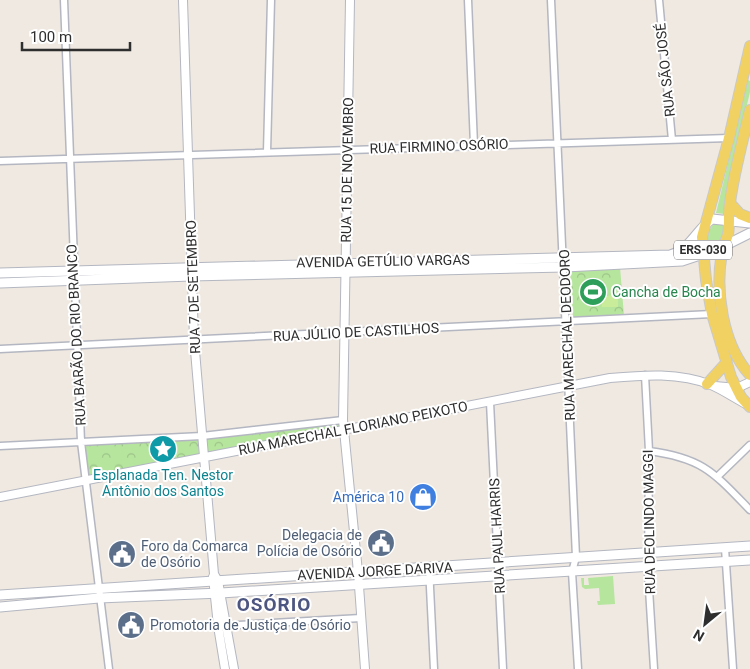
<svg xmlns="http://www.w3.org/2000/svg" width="750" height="669" font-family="Roboto,sans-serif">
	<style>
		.grass { fill: #b6e59e }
		.park { fill: url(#park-crowns) }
		.pitch { fill: #c9ec9a }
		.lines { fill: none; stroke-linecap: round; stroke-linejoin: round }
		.minor-casing { stroke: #b4b7c1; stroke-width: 9 }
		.tertiary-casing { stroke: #b4b7c1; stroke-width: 10 }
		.secondary-casing { stroke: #b4b7c1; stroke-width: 11 }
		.primary-casing { stroke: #c9c9c9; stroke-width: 12 }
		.minor { stroke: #fff; stroke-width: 6 }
		.tertiary { stroke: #fff; stroke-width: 8 }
		.secondary { stroke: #fff; stroke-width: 9 }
		.primary { stroke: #f2d163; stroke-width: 10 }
		.labels { text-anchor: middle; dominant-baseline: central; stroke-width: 4; stroke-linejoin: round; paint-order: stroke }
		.shield { fill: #fff; stroke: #6d6d6d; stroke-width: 1 }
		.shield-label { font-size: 12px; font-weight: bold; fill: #2e2e2e }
		.street-label { font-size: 14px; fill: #2e2e2e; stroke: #fff }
		.leisure-label { font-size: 14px; fill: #27864d; stroke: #fff; text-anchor: start }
		.culture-label { font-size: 14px; fill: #0d838f; stroke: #fff }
		.shop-label { font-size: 14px; fill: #366cbe; stroke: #fff; text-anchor: end }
		.service-label { font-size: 14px; fill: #4e5e75; stroke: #fff; text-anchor: start }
		.district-label { font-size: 19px; font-weight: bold; letter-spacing: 1px; fill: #4d5680; stroke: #fff }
	</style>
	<defs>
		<pattern id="park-crowns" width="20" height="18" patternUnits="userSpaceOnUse" patternTransform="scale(1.25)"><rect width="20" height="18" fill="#b6e59e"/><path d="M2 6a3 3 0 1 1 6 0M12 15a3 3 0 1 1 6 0" fill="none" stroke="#9dc588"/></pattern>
	</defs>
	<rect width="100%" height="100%" fill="#efe9e1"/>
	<path class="grass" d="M748,80L750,81V92L731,172L725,214L716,213Z
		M715,223H721L725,228L722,243L713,247L709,244C706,236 709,228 715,223Z
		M613,576L615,604L598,605L597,601H600L599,588L585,589L582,587L581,578H584V585H589L588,578Z"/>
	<path class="park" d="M620,267L624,316L573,318L570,271Z
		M339,422L340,427L205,455V437Z
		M198,438L199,455L89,477L84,445Z"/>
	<path class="pitch" d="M595,278L598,305L591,306L588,279Z
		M618,295V307H602L601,296Z"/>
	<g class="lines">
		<g class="minor-casing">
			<path id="minor" d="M64,0L81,442L109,669
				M468,0L474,145
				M551,0L576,557L572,572L578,669
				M659,0L672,140
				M267,152L271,0
				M0,161L729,138
				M0,349L712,314
				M645,375L649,451L648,573L654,669
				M490,402L503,669
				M0,446L202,436L343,420
				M649,451C703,458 714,473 750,510
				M718,476L750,445
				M725,548L733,669
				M429,567L434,669
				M221,626L361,618"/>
		</g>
		<g class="tertiary-casing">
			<path id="tertiary" d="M183,0L194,339L214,574L218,581L234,669
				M350,0L343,420L358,572L365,669
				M715,386L737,388L750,382
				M0,497L610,378C643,375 680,372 711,385C723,390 734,398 746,404
				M213,577L218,626L225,669"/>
		</g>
		<g class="secondary-casing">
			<path id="secondary" d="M0,273L670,255C691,249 696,230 712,219L750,223
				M0,283L191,276L565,267L682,261L718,249L750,233
				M0,595L750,546
				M0,607L99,598L221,593L750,560"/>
		</g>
		<g class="primary-casing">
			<path id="primary" d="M750,46L729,138L702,237L706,280L712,314L731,377L741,397L750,407
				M750,110C743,140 734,172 730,203C728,213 730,224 728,234C727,239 724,243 723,248C714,288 722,344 750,375
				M730,203L740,214L750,218
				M707,384L726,363"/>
		</g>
		<use href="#minor" class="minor"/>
		<use href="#tertiary" class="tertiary"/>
		<use href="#secondary" class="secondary"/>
		<use href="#primary" class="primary"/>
	</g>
	<defs>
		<g id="stadium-disc" transform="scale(1.4375)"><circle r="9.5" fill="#2e9e5b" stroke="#fff"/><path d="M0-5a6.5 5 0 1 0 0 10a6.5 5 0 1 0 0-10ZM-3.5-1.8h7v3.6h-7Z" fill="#fff"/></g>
		<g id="sight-disc" transform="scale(1.4375)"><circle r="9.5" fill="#0f9aa8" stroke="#fff"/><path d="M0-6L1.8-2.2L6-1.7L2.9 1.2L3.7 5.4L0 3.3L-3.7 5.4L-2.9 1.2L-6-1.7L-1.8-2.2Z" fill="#fff"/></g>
		<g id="shop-disc" transform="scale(1.4375)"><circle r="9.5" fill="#3f7fe0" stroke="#fff"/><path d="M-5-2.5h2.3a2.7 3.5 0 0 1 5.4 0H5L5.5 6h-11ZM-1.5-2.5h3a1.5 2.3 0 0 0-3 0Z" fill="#fff"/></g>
		<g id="civic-disc" transform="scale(1.4375)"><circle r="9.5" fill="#5c6f8a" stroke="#fff"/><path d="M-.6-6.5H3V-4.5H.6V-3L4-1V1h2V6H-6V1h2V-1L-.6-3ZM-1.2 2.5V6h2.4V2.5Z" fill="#fff"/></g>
	</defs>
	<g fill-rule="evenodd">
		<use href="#stadium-disc" x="593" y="292"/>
		<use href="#sight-disc" x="163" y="449"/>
		<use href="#shop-disc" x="423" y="497"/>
		<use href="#civic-disc" x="381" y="543"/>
		<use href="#civic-disc" x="122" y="554"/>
		<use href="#civic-disc" x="131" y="625"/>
	</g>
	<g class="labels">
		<rect class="shield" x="674" y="240.5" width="58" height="19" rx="4"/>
		<g class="shield-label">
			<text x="703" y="250">ERS-030</text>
		</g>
		<g class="street-label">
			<text transform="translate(665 70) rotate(-96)">RUA SÃO JOSÉ</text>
			<text transform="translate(439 146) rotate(-2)">RUA FIRMINO OSÓRIO</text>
			<text transform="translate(347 170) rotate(-89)">RUA 15 DE NOVEMBRO</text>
			<text transform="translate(383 261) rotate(-1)">AVENIDA GETÚLIO VARGAS</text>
			<text transform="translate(193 287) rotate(-92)">RUA 7 DE SETEMBRO</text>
			<text transform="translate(356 332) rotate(-3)">RUA JÚLIO DE CASTILHOS</text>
			<text transform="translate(76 335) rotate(-93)">RUA BARÃO DO RIO BRANCO</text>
			<text transform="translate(567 335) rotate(-92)">RUA MARECHAL DEODORO</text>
			<text transform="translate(353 428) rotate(-11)">RUA MARECHAL FLORIANO PEIXOTO</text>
			<text transform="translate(649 522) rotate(-91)">RUA DEOLINDO MAGGI</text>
			<text transform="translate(497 536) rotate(-93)">RUA PAUL HARRIS</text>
			<text transform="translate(375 571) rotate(-3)">AVENIDA JORGE DARIVA</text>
		</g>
		<g class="leisure-label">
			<text x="612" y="292">Cancha de Bocha</text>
		</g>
		<g class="culture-label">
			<text x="163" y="475">Esplanada Ten. Nestor<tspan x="163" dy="16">Antônio dos Santos</tspan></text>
		</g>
		<g class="shop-label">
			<text x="404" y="497">América 10</text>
		</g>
		<g class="service-label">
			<text x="362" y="535" text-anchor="end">Delegacia de<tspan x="362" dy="16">Polícia de Osório</tspan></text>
			<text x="141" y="546">Foro da Comarca<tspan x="141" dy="16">de Osório</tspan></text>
			<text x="150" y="625">Promotoria de Justiça de Osório</text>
		</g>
		<g class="district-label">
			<text x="274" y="604">OSÓRIO</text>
		</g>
	</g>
	<g transform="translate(705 624) rotate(209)" stroke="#ffffff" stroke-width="4" paint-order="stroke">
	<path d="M0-4L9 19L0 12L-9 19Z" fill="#2e2e2e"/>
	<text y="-8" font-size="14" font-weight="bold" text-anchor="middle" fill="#2e2e2e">N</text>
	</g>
	<path d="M22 42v8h108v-8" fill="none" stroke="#2e2e2e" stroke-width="2.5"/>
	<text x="30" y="42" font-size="15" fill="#2e2e2e" stroke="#ffffff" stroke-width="4" paint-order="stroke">100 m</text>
</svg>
